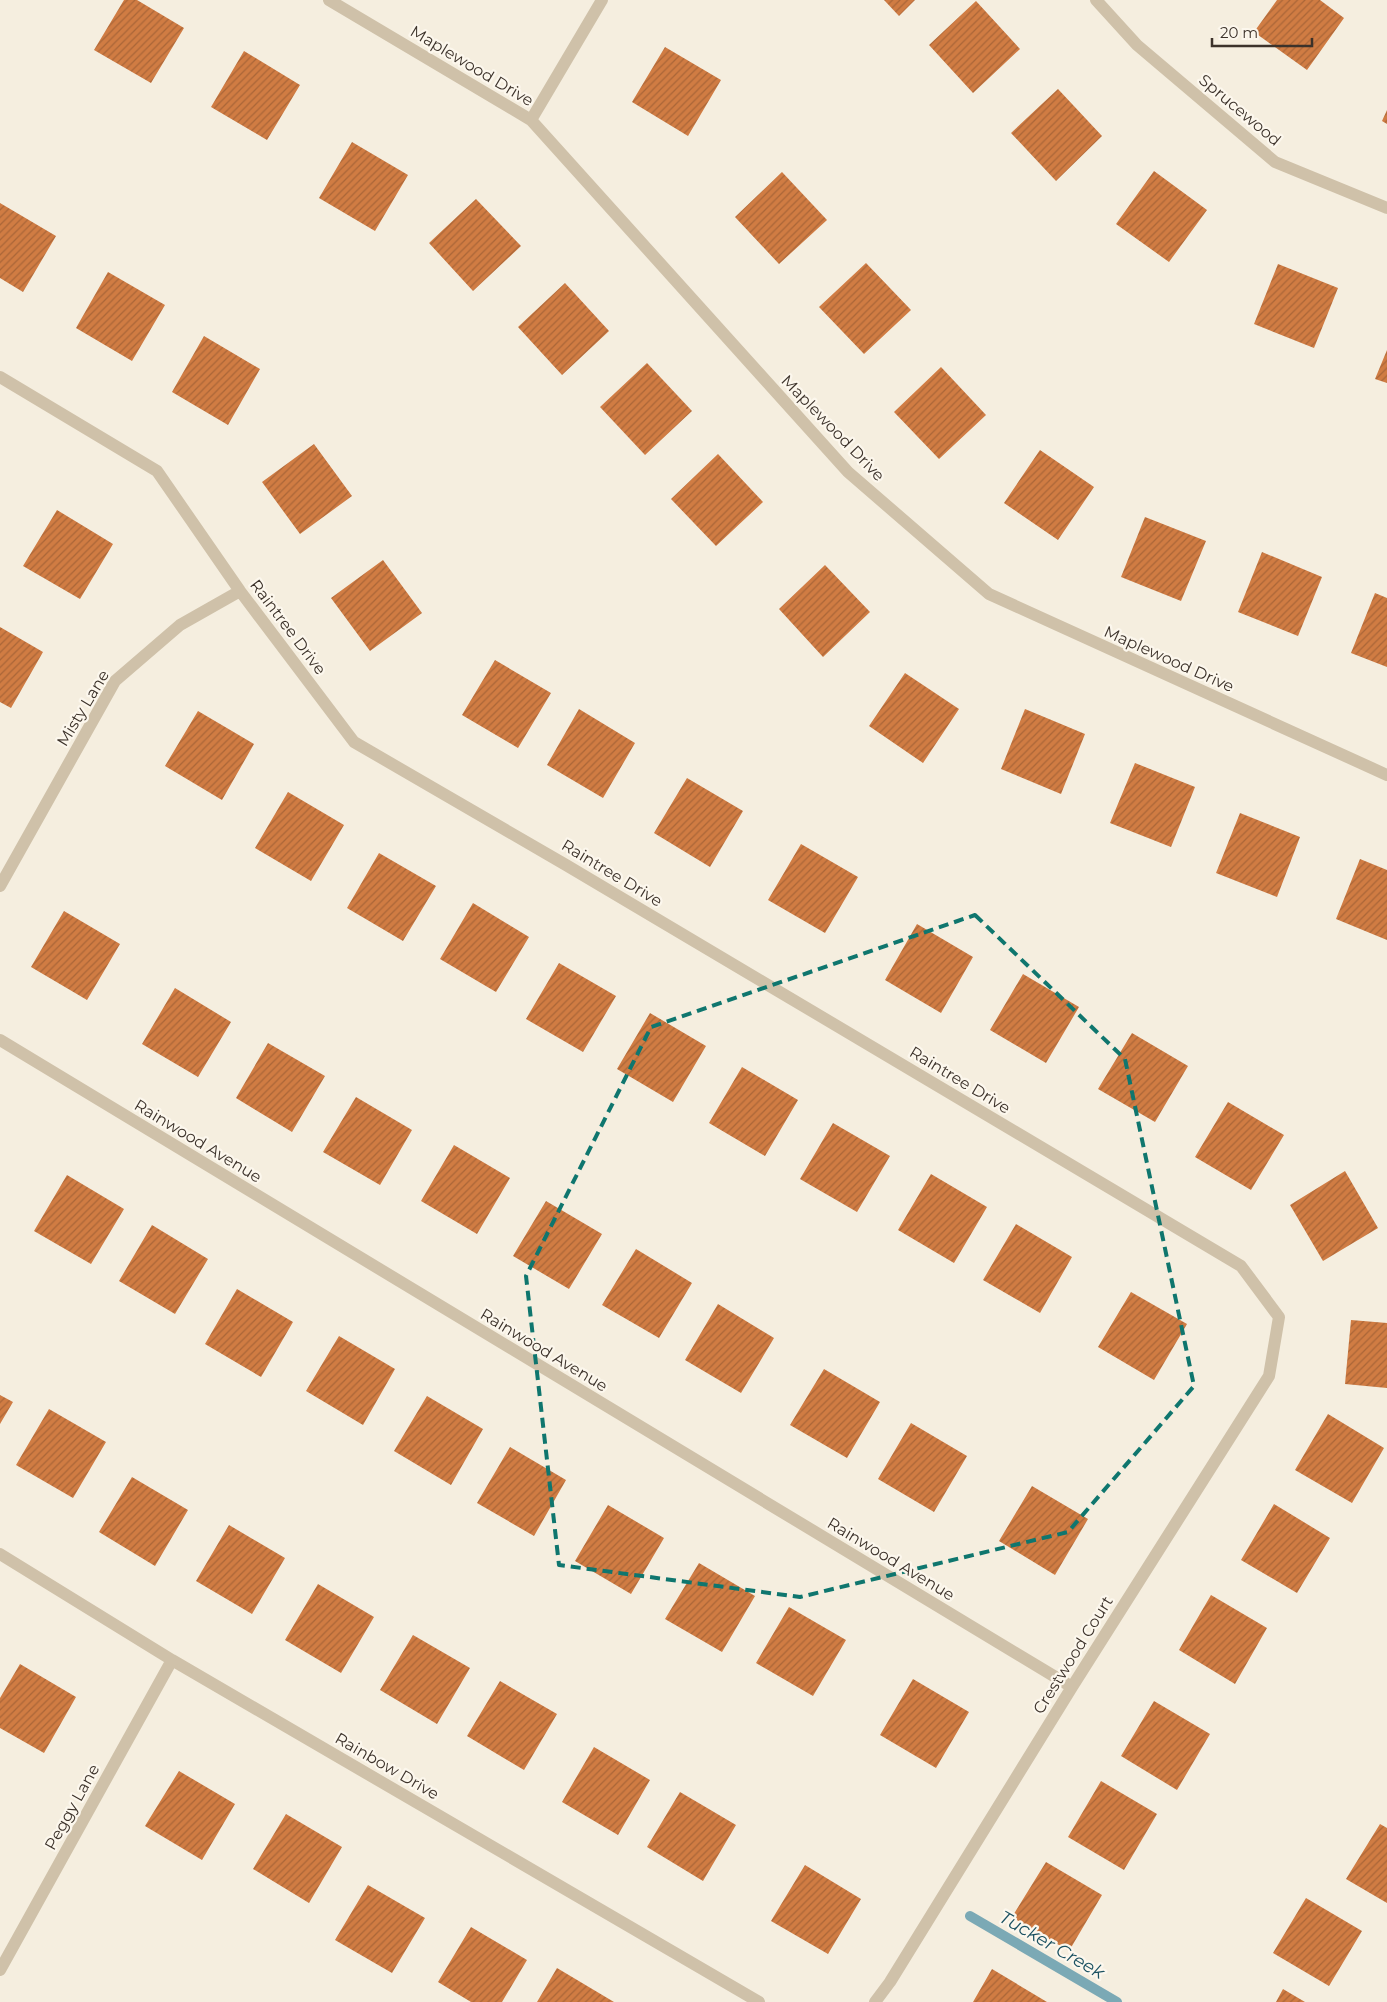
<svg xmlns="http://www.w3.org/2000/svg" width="1387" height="2002" font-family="Montserrat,sans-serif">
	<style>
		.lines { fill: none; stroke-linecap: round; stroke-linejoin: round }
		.stream { stroke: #7ba9b5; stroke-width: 10 }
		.building { fill: url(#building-hatch) }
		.minor { stroke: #cfc1a9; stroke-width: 12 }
		.marked { fill: none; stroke: #0f766e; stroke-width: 4; stroke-dasharray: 10 6; stroke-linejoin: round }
		.labels { text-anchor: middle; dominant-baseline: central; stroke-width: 4.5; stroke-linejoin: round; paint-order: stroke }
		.street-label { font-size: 16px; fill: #3c322a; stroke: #fcf7ed }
		.water-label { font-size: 18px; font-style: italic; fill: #1b5161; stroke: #fcf7ed }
	</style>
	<defs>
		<pattern id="building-hatch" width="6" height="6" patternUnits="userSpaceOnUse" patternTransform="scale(1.25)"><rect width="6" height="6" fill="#d07c43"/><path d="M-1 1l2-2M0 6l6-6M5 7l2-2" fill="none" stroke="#aa6638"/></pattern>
	</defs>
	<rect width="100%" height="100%" fill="#f5eedf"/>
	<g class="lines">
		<path class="stream" d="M970,1916L1117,2002"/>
	</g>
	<path class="building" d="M124,0H137L184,28L151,83L94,50Z
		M884,0H915L899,16Z
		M1277,0H1320L1344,18L1307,70L1254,32Z
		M976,1L1020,49L973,93L929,45Z
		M665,47L721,80L688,136L632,102Z
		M244,51L300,85L267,140L211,107Z
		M1058,89L1102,136L1056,181L1011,133Z
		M1387,110V124L1382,121Z
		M352,142L408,175L375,231L319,198Z
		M1154,171L1207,210L1169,262L1116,224Z
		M782,172L827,220L779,264L735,217Z
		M476,199L521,246L473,291L429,243Z
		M0,203L56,236L23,292L0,278Z
		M866,263L911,310L864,354L819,307Z
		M1278,264L1338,288L1314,348L1254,324Z
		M108,272L165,305L132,361L76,328Z
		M565,283L609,331L562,375L518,327Z
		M204,336L260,369L228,425L172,392Z
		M1387,350V383L1375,379Z
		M647,363L692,411L645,455L600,407Z
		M941,367L986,415L939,459L894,412Z
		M314,444L352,496L300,534L262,482Z
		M1040,450L1094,487L1058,540L1004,503Z
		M718,454L763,502L716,546L671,499Z
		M57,510L113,544L80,599L23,566Z
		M1145,517L1206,541L1181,601L1121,577Z
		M1262,552L1322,577L1298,636L1238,612Z
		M383,560L422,613L370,651L331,598Z
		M825,565L870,612L823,657L779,609Z
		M1375,593L1387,598V667L1351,653Z
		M0,627L43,652L11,708L0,702Z
		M495,660L551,693L518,748L462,715Z
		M905,673L959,709L923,763L869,726Z
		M579,709L635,743L603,798L547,765Z
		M1025,709L1085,734L1061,794L1001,769Z
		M198,711L254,744L222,800L165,766Z
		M1135,763L1195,787L1171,847L1110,823Z
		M687,778L743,811L710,867L654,833Z
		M288,792L344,825L311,881L255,848Z
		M1240,813L1300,837L1277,897L1216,873Z
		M801,844L858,877L825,933L768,900Z
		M379,853L436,886L403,941L347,908Z
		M1360,859L1387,870V940L1336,919Z
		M473,903L529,937L496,992L440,959Z
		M64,911L120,944L87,1000L31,967Z
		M917,924L973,957L941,1013L885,980Z
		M559,963L616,996L583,1052L526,1019Z
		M1023,974L1079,1007L1046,1063L990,1030Z
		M175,988L231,1022L198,1077L142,1044Z
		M650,1013L706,1046L673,1102L617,1069Z
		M1132,1033L1188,1066L1155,1122L1098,1089Z
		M268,1043L325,1076L292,1132L236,1098Z
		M742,1067L798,1100L765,1156L709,1123Z
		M356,1097L412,1130L380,1185L323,1152Z
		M1228,1102L1284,1135L1251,1190L1195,1157Z
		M833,1123L890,1156L857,1212L800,1179Z
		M454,1145L510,1178L477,1234L421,1201Z
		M1345,1171L1378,1228L1323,1261L1290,1205Z
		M931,1174L987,1207L954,1263L898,1230Z
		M67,1175L124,1209L91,1264L34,1231Z
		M546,1201L602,1234L569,1289L513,1256Z
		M1016,1224L1072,1257L1040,1313L983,1280Z
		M152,1225L208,1259L175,1314L119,1281Z
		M636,1249L692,1283L659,1338L602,1305Z
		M237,1289L293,1322L261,1377L205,1344Z
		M1131,1292L1187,1324L1154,1380L1098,1347Z
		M718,1304L774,1338L741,1393L685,1360Z
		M1351,1320L1387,1323V1388L1345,1384Z
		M339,1336L395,1369L363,1425L306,1391Z
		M824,1369L880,1402L847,1458L790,1425Z
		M0,1395L13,1402L0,1424Z
		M427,1396L483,1429L451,1485L394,1451Z
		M49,1409L106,1442L73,1498L16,1465Z
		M1328,1414L1384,1448L1352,1503L1295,1470Z
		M911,1423L967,1456L934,1512L878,1479Z
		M510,1447L566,1480L534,1536L477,1503Z
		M132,1477L188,1510L155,1566L99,1532Z
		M1032,1486L1088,1519L1055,1575L999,1541Z
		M1274,1504L1330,1538L1297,1593L1241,1560Z
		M608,1505L664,1538L631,1594L575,1561Z
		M229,1525L285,1558L252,1614L196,1581Z
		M699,1563L755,1596L722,1652L665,1619Z
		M318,1584L374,1617L341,1673L285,1640Z
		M1211,1595L1267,1628L1235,1684L1179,1650Z
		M789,1607L846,1640L813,1696L756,1663Z
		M413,1635L470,1668L437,1724L380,1690Z
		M20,1664L76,1697L44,1753L0,1728V1698Z
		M913,1679L969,1712L936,1768L880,1735Z
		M500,1681L557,1714L524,1770L467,1736Z
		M1154,1701L1210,1734L1177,1790L1121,1756Z
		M594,1747L650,1780L618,1835L562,1802Z
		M179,1771L235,1804L202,1860L145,1826Z
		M1101,1781L1157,1814L1124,1870L1068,1837Z
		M680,1792L736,1825L703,1881L647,1847Z
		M286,1814L342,1847L309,1903L253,1869Z
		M1380,1824L1387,1828V1903L1346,1879Z
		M1046,1862L1102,1895L1069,1951L1012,1917Z
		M805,1865L861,1899L828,1954L771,1921Z
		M368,1885L425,1918L392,1973L335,1940Z
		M1306,1898L1362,1931L1329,1986L1273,1953Z
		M471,1927L527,1960L502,2002H471L438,1982Z
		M557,1968L614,2002H537Z
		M992,1969L1047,2002H973Z
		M1283,1989L1305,2002H1276Z"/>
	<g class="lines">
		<path class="minor" d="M329,0L531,120L848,472L989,594L1387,775
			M1096,0L1137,45L1275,162L1387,208
			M531,120L602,0
			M0,377L157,471L240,591L354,742L566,865L1241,1266L1279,1317L1269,1376L1072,1687L890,1982L875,2002
			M0,886L115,681L180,625L240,591
			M0,1040L1072,1687
			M0,1554L172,1660L759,2002
			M0,1970L172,1660"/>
	</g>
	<path class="marked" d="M975,915L1125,1059L1194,1386L1068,1532L800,1597L559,1565L526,1276L651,1027Z"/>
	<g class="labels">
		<g class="street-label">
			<text transform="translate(472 66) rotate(31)">Maplewood Drive</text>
			<text transform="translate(1240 110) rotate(40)">Sprucewood</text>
			<text transform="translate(833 428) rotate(46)">Maplewood Drive</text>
			<text transform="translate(288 627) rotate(53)">Raintree Drive</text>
			<text transform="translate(1169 659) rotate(24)">Maplewood Drive</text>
			<text transform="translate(83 708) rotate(-59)">Misty Lane</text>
			<text transform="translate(612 873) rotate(31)">Raintree Drive</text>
			<text transform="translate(960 1080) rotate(31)">Raintree Drive</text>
			<text transform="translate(198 1141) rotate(31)">Rainwood Avenue</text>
			<text transform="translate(544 1350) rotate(31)">Rainwood Avenue</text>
			<text transform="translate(891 1559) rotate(31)">Rainwood Avenue</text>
			<text transform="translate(1073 1655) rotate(-58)">Crestwood Court</text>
			<text transform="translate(387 1766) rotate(30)">Rainbow Drive</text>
			<text transform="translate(72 1807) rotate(-61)">Peggy Lane</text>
		</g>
		<g class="water-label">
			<text transform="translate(1052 1945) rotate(30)">Tucker Creek</text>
		</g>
	</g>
	<path d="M1212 38v8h100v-8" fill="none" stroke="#3c322a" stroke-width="2.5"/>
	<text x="1220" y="38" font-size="15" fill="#3c322a" stroke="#fcf7ed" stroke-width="4" paint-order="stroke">20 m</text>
</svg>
